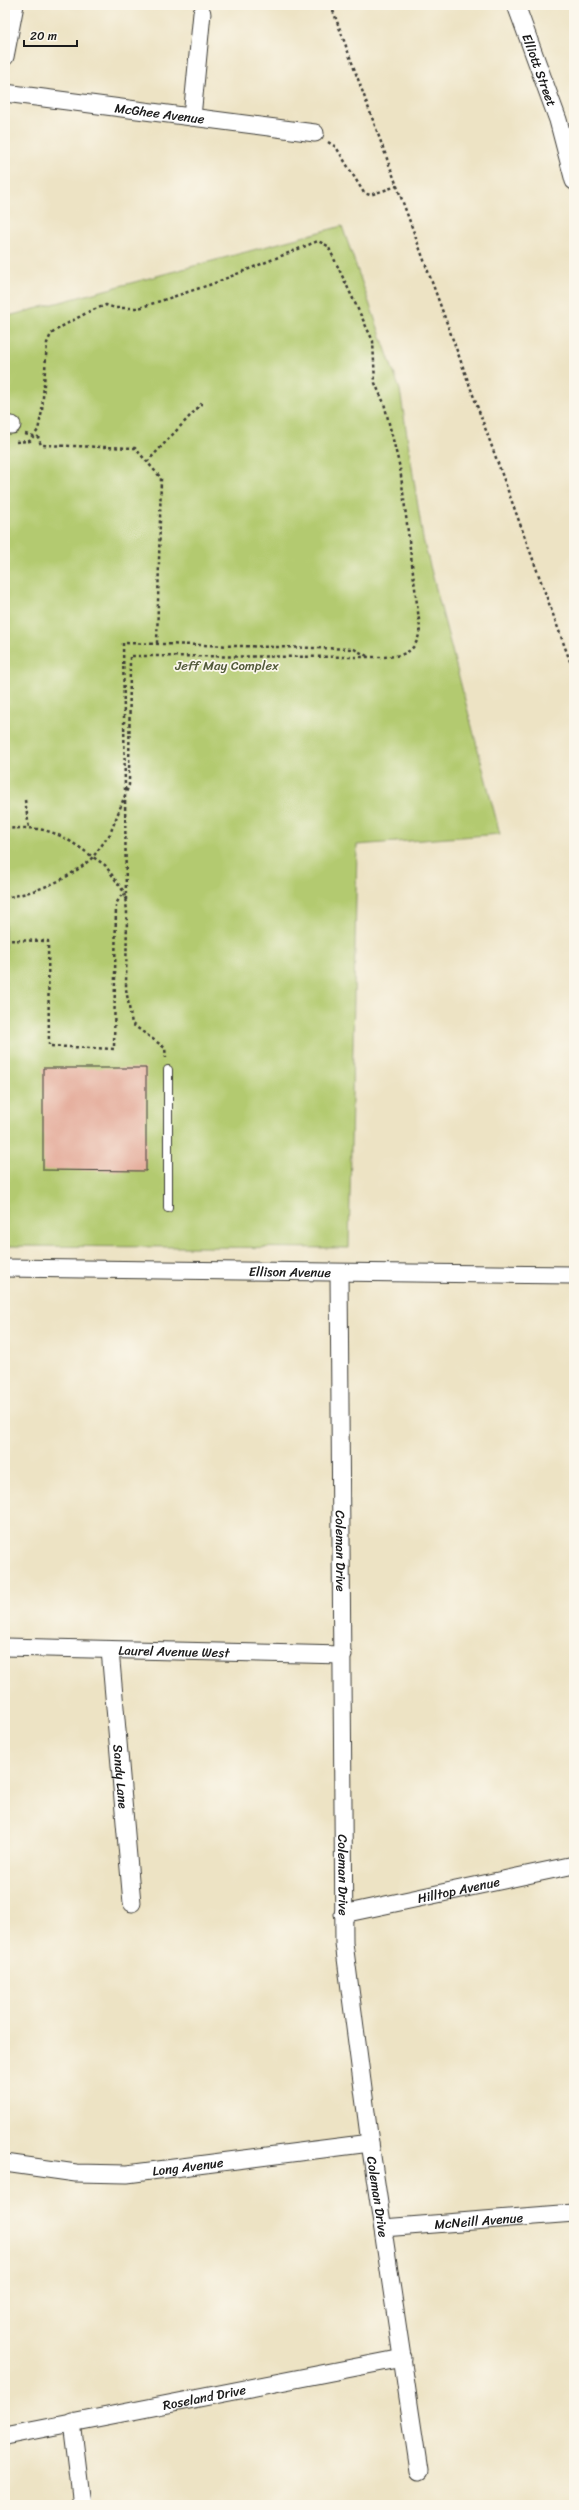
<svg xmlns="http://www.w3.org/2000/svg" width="579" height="2510" font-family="Sriracha,sans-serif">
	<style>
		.park { fill: #b3ca6f; stroke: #687346 }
		.building { fill: #e5ae9d }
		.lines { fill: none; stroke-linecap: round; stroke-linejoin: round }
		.lane-casing { stroke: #3b3a35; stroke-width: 10 }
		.street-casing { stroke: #3b3a35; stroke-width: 19 }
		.path { stroke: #3b3a35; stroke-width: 2.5; stroke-dasharray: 3 3; stroke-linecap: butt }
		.lane { stroke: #fff; stroke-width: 8 }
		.street { stroke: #fff; stroke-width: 17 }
		.labels { text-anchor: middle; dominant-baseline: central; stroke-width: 3.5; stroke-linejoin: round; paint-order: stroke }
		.street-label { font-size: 13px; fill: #1c1c1c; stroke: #fbf7ec }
		.park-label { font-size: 13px; fill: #515939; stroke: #fbf7ec }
	</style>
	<rect width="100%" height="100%" fill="#fbf7ec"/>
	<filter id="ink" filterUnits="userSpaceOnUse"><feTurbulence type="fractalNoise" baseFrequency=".025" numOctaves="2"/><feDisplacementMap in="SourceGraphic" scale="8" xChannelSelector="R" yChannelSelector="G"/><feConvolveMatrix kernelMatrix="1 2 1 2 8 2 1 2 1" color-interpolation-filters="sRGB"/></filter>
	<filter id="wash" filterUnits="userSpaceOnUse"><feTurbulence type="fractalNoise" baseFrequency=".012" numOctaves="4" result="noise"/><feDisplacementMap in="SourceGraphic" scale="16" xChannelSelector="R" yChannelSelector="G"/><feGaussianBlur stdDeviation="0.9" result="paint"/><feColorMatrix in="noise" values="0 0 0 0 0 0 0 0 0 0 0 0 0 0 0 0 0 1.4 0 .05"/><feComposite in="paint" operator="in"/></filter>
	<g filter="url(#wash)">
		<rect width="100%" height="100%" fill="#ede3c4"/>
		<path class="park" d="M342,226L400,390L423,539L500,834L357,845L349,1248L5,1246V317Z"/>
		<g id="blocks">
			<path class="building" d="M43,1068H146V1171L43,1170Z"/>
		</g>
	</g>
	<g filter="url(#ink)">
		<use href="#blocks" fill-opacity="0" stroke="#3b3a35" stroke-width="1"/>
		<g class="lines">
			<g class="lane-casing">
				<path id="lane" d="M168,1070V1208"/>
			</g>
			<g class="street-casing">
				<g id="street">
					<path id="s1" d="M516,5L558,120L574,181"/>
					<path d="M5,57L15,5"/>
					<path id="s2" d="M5,93L315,133"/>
					<path d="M192,117L202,13"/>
					<path d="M5,425H12"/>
					<path id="s3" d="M5,1268L574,1275"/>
					<path id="s4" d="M339,1273L344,1943L370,2143L419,2471"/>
					<path id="s5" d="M5,1647L343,1655"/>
					<path id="s6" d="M110,1650L132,1903"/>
					<path id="s7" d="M343,1914L574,1865"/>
					<path id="s8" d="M5,2163L76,2173L127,2174L370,2143"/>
					<path id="s9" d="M383,2228L574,2213"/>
					<path d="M72,2422L82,2505"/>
					<path id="s10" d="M5,2436L403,2358"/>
				</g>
			</g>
			<path class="path" d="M331,5L574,672
				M328,142L336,147L364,193L370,195L397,186
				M25,434L38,437L41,445L135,448L161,478L157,644
				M16,442L30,441L38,430L42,411L47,343L51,334L61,327L90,311L106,305L115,308H139L212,284L318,241L328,246L373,341L375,383L384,403L400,468L420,628C417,659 394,657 369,657L130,656L129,785L110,834L93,857L105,865L124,892L127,910L126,989L132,1024L165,1048L166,1058
				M147,462L204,401
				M125,790L123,643L354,649L369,657
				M125,795L126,900
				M25,800L29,828
				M5,829C46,825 60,833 93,857C67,881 39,891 5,898
				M5,940L48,941L49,1046L114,1049L116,904L123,892"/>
			<use href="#lane" class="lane"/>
			<use href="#street" class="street"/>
		</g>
	</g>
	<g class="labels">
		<g class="street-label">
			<text stroke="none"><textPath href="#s1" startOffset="69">Elliott Street</textPath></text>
			<text stroke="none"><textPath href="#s2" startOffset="156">McGhee Avenue</textPath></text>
			<text stroke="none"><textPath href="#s3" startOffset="285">Ellison Avenue</textPath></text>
			<text stroke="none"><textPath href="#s4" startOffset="278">Coleman Drive</textPath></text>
			<text stroke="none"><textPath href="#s5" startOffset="169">Laurel Avenue West</textPath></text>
			<text stroke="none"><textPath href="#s6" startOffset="127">Sandy Lane</textPath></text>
			<text stroke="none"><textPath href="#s4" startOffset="602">Coleman Drive</textPath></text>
			<text stroke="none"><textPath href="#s7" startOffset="118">Hilltop Avenue</textPath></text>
			<text stroke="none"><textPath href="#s8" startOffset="184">Long Avenue</textPath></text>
			<text stroke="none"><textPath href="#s4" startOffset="926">Coleman Drive</textPath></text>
			<text stroke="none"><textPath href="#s9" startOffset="96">McNeill Avenue</textPath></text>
			<text stroke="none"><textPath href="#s10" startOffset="203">Roseland Drive</textPath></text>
		</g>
		<g class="park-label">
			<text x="227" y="665">Jeff May Complex</text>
		</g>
	</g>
	<rect width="579" height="2510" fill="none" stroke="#fbf7ec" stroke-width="20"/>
	<path d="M24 40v6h53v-6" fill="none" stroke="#1c1c1c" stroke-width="2"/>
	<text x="30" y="40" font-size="12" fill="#1c1c1c" stroke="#fbf7ec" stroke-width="3" paint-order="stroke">20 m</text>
</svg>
